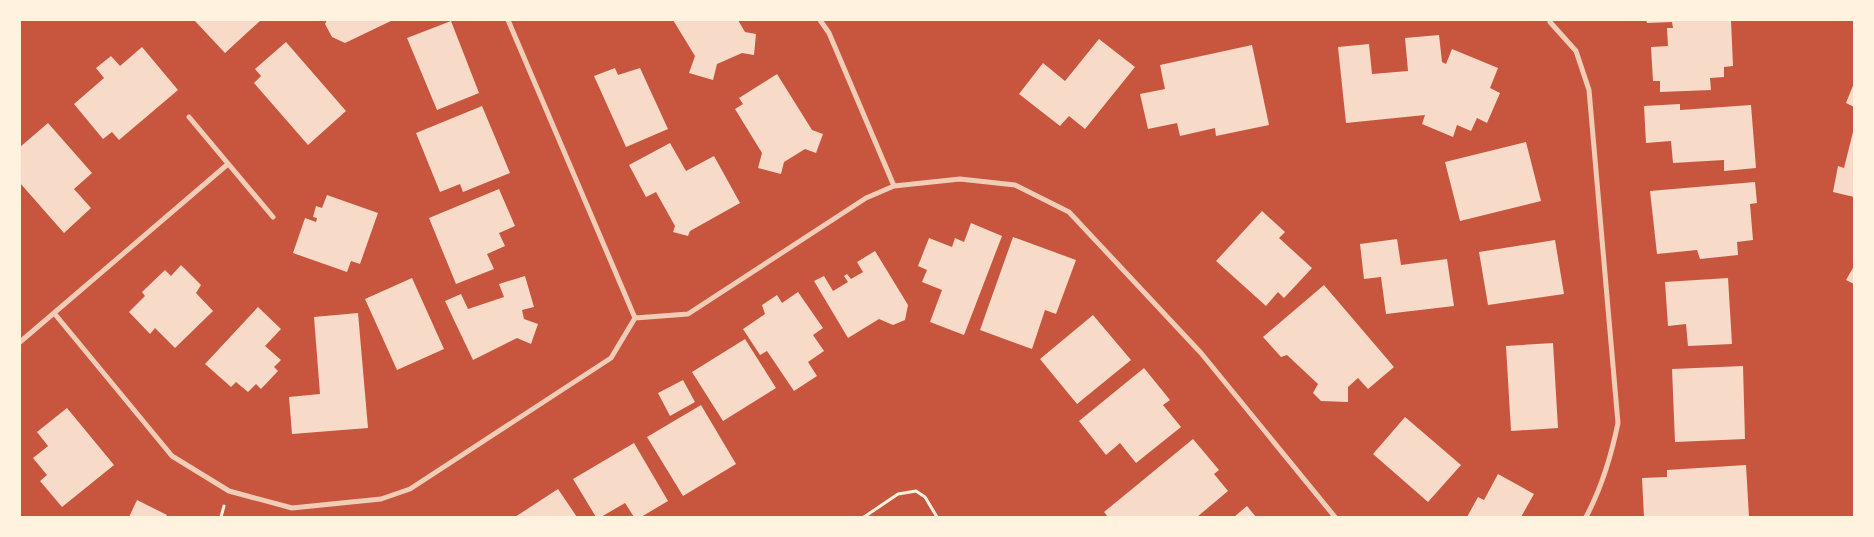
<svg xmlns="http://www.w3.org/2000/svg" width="1874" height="537" font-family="Ubuntu,sans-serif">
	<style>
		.building { fill: #f7dbc8 }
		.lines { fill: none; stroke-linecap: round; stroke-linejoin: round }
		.path { stroke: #fff3e0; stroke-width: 3 }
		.minor { stroke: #f1ccb7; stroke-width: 5 }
	</style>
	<rect width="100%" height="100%" fill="#c8553d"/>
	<path class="building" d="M194,20H261L225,53Z
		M327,20H393L345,43L332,37L325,24Z
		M673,20H738L745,32L756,34L754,55L742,53L717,64L713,80L689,73L695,56Z
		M1646,20H1731L1733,66L1724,67V77L1710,78L1711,90L1660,92V81H1653L1651,47L1668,46L1667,28H1673L1672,22L1647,23Z
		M451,21L479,93L437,110L407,38Z
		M1439,35L1442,62L1446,64L1452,49L1498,68L1490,88L1500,93L1487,123L1477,118L1471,131L1457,125L1453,137L1422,124L1425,115L1346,123L1338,47L1369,44L1372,74L1408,71L1405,38Z
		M1099,39L1135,67L1085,129L1069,116L1060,126L1019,94L1043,63L1065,81Z
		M286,42L346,111L308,145L254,83L261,76L255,69Z
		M1252,45L1269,125L1216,136L1215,128L1180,136L1177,123L1148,129L1140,94L1165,89L1160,65Z
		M142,47L178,90L119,140L112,132L103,139L74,104L104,78L96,68L111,56L120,66Z
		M615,68L618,75L640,68L668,129L626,147L594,76Z
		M777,74L812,130L823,134L816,153L805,149L784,162L781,174L758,168L762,153L735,109L743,104L739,98Z
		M1854,83V107L1846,103Z
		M1680,104V110L1751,105L1756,168L1724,171V160L1673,163L1671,141L1646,143L1644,106Z
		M482,106L510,173L463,192L460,184L440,192L416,133Z
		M48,123L92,173L74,189L91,208L64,233L20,183V147Z
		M1854,128V197L1833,192L1838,166L1844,168Z
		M1526,142L1541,201L1460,221L1445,162Z
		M670,143L686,171L714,156L740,203L690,231L688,236L673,232L675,226L656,192L646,197L629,165Z
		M1755,182L1757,203L1750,204L1753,240L1737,242L1738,255L1700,259L1697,250L1657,254L1650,191Z
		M499,189L515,226L499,233L505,246L487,254L494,269L456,284L429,218Z
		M327,195L378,213L360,264L351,261L347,272L293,253L305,218L316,222L317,218L313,217L316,206L322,208Z
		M1262,211L1285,232L1279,238L1312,268L1284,298L1278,292L1266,306L1216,261Z
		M971,223L1002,236L964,335L930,322L942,290L922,282L927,270L918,266L929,238L952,247L955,238L964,242Z
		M1013,237L1076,260L1056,314L1045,310L1032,349L980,330Z
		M1397,239L1401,265L1447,259L1454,306L1386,314L1381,277L1364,279L1360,244Z
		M1555,240L1564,294L1488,305L1479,252Z
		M875,251L908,305L905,320L893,325L879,319L848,338L814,281L824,276L833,291L848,282L844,276L847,274L851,279L863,272L857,262Z
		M181,265L201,285L196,293L213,311L175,348L155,328L150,334L129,312L145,296L142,292L165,270L171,276Z
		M1854,266V284L1846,280Z
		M525,276L534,307L522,310L524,319L538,324L531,344L517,338L473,360L445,301L461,294L468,309L504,297L499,284Z
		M412,278L444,349L397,370L365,299Z
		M1728,278L1732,344L1688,346L1686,324L1668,326L1665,282Z
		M1324,285L1394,367L1368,389L1358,378L1348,387V402L1321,401L1313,393L1318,384L1287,355L1281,357L1263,337Z
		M798,292L823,328L813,335L824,351L808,362L817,376L794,391L767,351L760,355L743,329L765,314L762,305L777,295L782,303Z
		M258,307L281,329L265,346L281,360L274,367L278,371L261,389L256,384L248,392L236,382L231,387L205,364Z
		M358,313L368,428L292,434L289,397L320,394L314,317Z
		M1093,315L1131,360L1077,404L1040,359Z
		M745,339L776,388L723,421L692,372Z
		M1553,343L1558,428L1511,431L1506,346Z
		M1743,366L1745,439L1675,442L1672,369Z
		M1144,368L1170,400L1163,405L1181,427L1136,463L1120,443L1106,455L1079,421Z
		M683,380L695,402L670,416L658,393Z
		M701,405L736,464L683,496L647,437Z
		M67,408L114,465L62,507L40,481L47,475L33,458L48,446L37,432Z
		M1405,417L1461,465L1428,502L1373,454Z
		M1193,439L1219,470L1214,474L1228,491L1197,517H1108L1104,512Z
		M634,443L668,501L641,517H634L625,503L601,517H596L573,479Z
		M1746,465L1749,517H1644L1642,478L1667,477V470Z
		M1498,474L1534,494L1521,517H1467L1478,497L1484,500Z
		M558,489L577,517H515Z
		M137,500L167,515L166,517H129Z
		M1247,506L1256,517H1234Z"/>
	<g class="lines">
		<path class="path" d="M221,517L224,506
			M864,517L898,494L916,491L925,497L937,517"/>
		<path class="minor" d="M508,20L635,318
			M820,20L829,33L894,186
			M1550,22L1576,51L1589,90L1618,423C1611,457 1602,487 1586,517
			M189,117L273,217
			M54,313L228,164
			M20,342L54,313L172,456L229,491L292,508L381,499L410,489L611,358L635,318L688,314L866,198L894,186L960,179L1015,185L1069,212L1201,353L1335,517"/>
	</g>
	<rect width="1874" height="537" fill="none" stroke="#fff3e0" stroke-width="42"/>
</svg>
